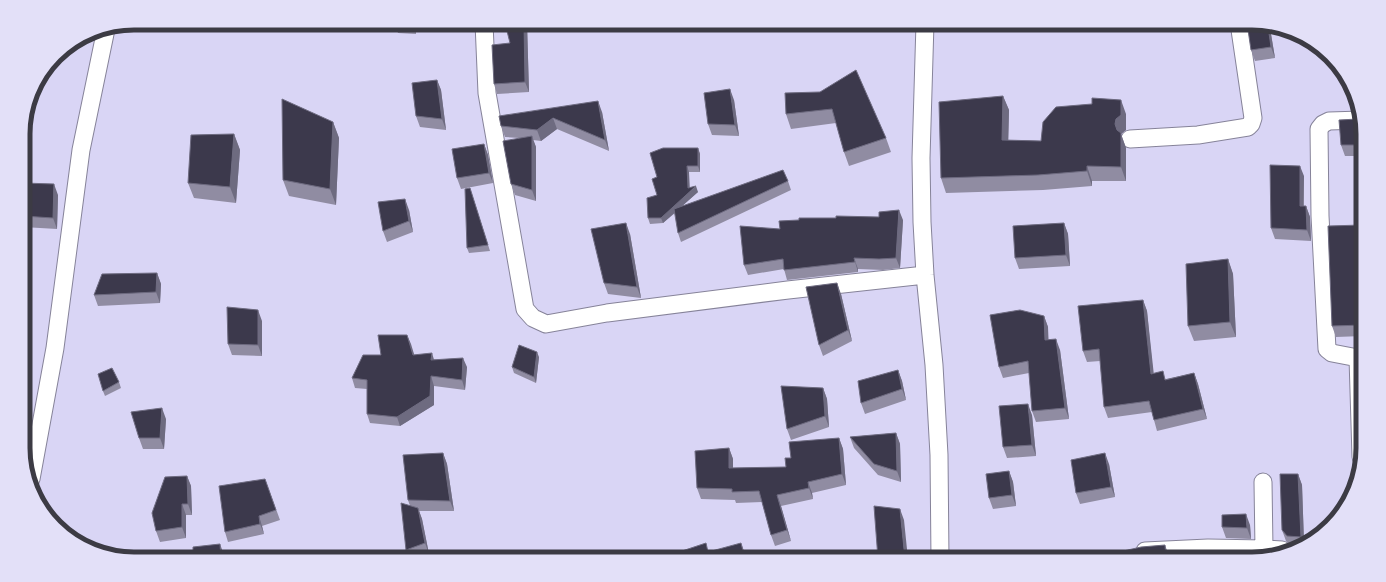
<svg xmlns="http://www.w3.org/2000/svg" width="1386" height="582" font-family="'Asap Condensed',sans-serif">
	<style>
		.built { fill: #d9d5f5 }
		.water { fill: #b7b1d9 }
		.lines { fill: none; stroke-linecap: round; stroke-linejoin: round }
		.minor-casing { stroke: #868399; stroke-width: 19 }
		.minor { stroke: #fff; stroke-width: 17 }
		.wall { fill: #908ca2 }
		.shaded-wall { fill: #6e6b80 }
		.building { fill: #3c394c; stroke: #6e6b80 }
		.rim { fill: none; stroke: #3c3b44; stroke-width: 5 }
	</style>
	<rect width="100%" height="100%" fill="#e3e0f8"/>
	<path class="built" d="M134,23H1252L1294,31L1340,66L1362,120L1363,448L1355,490L1319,536L1259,559H134L92,551L46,516L24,462L23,127L34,85L61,51L92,31Z"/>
	<path class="water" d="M719,23H748L719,28Z"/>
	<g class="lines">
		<g class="minor-casing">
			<path id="minor" d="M484,23L487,93L525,309L533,318L546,324L607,313L788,290L925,275
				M925,23L921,158L922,222L925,275L934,365L939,455L940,559
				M1130,139L1198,135L1248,127L1251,124L1253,118L1239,23
				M1358,358L1332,353L1327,349L1320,216L1319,129L1323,124L1329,121L1362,120
				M1361,457L1358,358L1363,357
				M31,479L55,348L81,150L106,29
				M1263,482L1264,549L1282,550
				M1145,551L1208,548L1264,549"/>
		</g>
		<use href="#minor" class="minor"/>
	</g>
	<path class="wall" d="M396,23H415L416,34L398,33L396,28Z
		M505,23H527L529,92L497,94L494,84L510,43Z
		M1252,23L1281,29V33L1271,34L1275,58L1255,61L1251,50Z
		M437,80L441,90L446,130L420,127L416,116Z
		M820,92L886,138L891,152L849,166L844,152L836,123L791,129L786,114Z
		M1003,96L1009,110L1008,140L1041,141L1126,114V130L1121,134L1126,148V181H1092V186L1043,190L946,193L941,178Z
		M734,100L739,136L712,135L708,124Z
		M602,112L609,151L557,129L541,141L533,140L536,147V201L515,195L511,184L519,138L505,137L501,126Z
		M1358,119L1362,120V156H1345L1341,145Z
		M333,122L339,138L336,205L289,196L283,180Z
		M234,134L240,150L236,203L194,198L188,183Z
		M484,144L488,155L493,183L461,189L457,178Z
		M698,148L700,154V172H689V188L698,192L682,206L788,181L791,190L681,242L678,233L675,213L663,223L650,224L648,218L657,195V177Z
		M1304,176V206H1306L1310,217L1311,241L1275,239L1271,228Z
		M23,183L58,195L57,229L23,227Z
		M470,188L472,194L490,251L469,253L467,248Z
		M409,210L413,232L387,242L383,231Z
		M903,220L900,268L883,270L858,269V272L787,280L784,269L748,275L744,265L780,229Z
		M1064,223L1068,234L1070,266L1019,269L1015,258Z
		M1362,225L1363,336L1336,337L1332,326Z
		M630,234L641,298L608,294L604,283Z
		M1228,259L1233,274L1236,337L1194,341L1188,326Z
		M157,273L161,284L160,303L98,306L94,295Z
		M841,294L852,341L823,356L819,345Z
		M1143,300L1147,311L1153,373L1166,379L1194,373L1198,384L1207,419L1157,431L1154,420L1152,412L1108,418L1104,407L1100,361L1087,362L1083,351Z
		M1044,316L1048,327V340L1060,350L1069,419L1036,422L1032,411L1029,373L1003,378L999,367Z
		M262,321V356L232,355L228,344Z
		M407,335L414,355L467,367L465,390L434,386V405L400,426L370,423L367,414V389L355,388L352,378Z
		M539,357L536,383L514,373L512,367Z
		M898,370L902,381L906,400L865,414L861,403Z
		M119,382L121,388L105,396L103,391Z
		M823,388L827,399L829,427L791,440L787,429Z
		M1032,415L1036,456L1007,458L1003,447Z
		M166,419L164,449H143L139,438Z
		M896,433L900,444L901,482L878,475L854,448L850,437Z
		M839,438L843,449L846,485L812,493L813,499L781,506L791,541L775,546L771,535L762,502L736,503L735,500L701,499L697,488L729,448L733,459V468L786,467L791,458Z
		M443,453L447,464L454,511H419L422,519L429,554L415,559H409L406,550L410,506L408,500Z
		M1109,464L1115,497L1080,504L1076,493Z
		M1009,471L1013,482L1016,506L993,509L989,498Z
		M1298,474L1302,485L1304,542L1291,547L1286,541L1282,530Z
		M187,476L191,486L192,515H186V538L160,542L156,531Z
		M265,479L280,520L262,526L264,534L228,542L225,532Z
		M1250,525L1251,539L1226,538L1222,527Z"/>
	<path class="shaded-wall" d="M414,23H415L416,34L414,28Z
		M524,23H527L529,92L525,82Z
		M1268,26L1271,34L1275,58L1271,47Z
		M437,80L441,90L446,130L442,119Z
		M730,89L734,100L739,136L735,125Z
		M1003,96L1009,110L1008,154L1002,140Z
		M1121,100L1126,114V130L1121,134L1126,148V181L1121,167L1115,124Z
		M598,101L602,112L609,151L605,140Z
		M553,118L557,129L541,141L537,130Z
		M333,122L339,138L336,205L330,189Z
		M234,134L240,150L236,203L230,187Z
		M532,136L536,147V201L532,190Z
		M484,144L488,155L493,183L489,173Z
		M698,148L700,154V172L698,166Z
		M687,166L689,172L690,192L696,186L698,192L663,223L661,218L688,188Z
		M1087,166L1092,181V186L1087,171Z
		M1300,166L1304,176L1303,217L1300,206Z
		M54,184L58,195L57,229L53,218Z
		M405,199L409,210L413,232L409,221Z
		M1306,206L1310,217L1311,241L1307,230Z
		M899,210L903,220L900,268L896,258Z
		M626,223L630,234L641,298L637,287Z
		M1064,223L1068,234L1070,266L1066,255Z
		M854,258L858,269V272L855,262Z
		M1228,259L1233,274L1236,337L1230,322Z
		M157,273L161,284L160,303L156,292Z
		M837,283L841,294L852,341L848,330Z
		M1143,300L1147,311L1155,385L1151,374Z
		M258,310L262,321V356L258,345Z
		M1044,316L1048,327L1049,351L1045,340Z
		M407,335L411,344L417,364L413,355Z
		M1056,339L1060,350L1069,419L1065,408Z
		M537,352L539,357L536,383L534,377Z
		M432,353L435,363L431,360Z
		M463,358L467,367L465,390L462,380Z
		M898,370L902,381L906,400L902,389Z
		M1194,373L1198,384L1207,419L1203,409Z
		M431,376L434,386V405L400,426L397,417Z
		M823,388L827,399L829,427L825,416Z
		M1028,404L1032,415L1036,456L1032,445Z
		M162,408L166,419L164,449L160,438Z
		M896,433L900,444L901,482L897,471Z
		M839,438L843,449L846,485L842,474Z
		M729,448L733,459V479L729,468Z
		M443,453L447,464L454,511L450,501Z
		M1105,453L1109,464L1115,497L1111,487Z
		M1009,471L1013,482L1016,506L1012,495Z
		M1298,474L1302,485L1304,542H1303L1301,537Z
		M187,476L191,486L192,515L188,504Z
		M808,482L812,493L813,499L809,488Z
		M777,495L781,506L791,541L787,530Z
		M182,504L186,515V538L182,527Z
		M418,508L422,519L429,554L425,543Z
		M900,509L904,520L908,559H905Z
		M1246,514L1250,525L1251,539L1247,528Z
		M259,516L262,526L264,534L260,524Z
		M741,543L747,559H745Z
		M220,544L224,555L225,559H221Z
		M1165,545L1170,559H1166Z"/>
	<path class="building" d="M396,23H414V28H396Z
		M505,23H524L525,82L494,84L492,45L510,43Z
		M1247,23H1252L1268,26L1271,47L1251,50Z
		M856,70L886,138L844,152L832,109L786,114L785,93L820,92Z
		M437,80L442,119L416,116L412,83Z
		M730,89L735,125L708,124L704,93Z
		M1003,96L1002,140L1041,141L1043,122L1056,107L1092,104V98L1121,100V115L1116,119L1115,124L1117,130L1121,133V167L1087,166V171L1038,175L941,178L939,102Z
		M282,99L333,122L330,189L283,180Z
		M598,101L605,140L553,118L537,130L501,126L499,116Z
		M1361,118L1362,120V145H1341L1339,120L1358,119Z
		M234,134L230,187L188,183L191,135Z
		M532,136V190L511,184L503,141Z
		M484,144L489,173L457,178L452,149Z
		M663,148H698V166H687L688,188L696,186L661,218H648L647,198L657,195L652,179L657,177L650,153Z
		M1270,165L1300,166V206H1306L1307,230L1271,228Z
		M783,170L788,181L678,233L674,209Z
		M23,183L54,184L53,218L23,216Z
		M470,188L488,245L467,248L465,189Z
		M405,199L409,221L383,231L378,202Z
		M899,210L896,258L879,259L854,258L855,262L784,270L783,259L744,265L740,226L780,229L779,221L799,220V218H836V216L879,217V212Z
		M626,223L637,287L604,283L591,229Z
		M1064,223L1066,255L1015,258L1013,226Z
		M1362,225L1363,325L1332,326L1328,226Z
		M1228,259L1230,322L1188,326L1186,264Z
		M157,273L156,292L94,295L102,274Z
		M837,283L848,330L819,345L806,287Z
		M1143,300L1151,374L1163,371L1165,380L1194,373L1203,409L1154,420L1149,401L1104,407L1099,349L1083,351L1078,306Z
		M227,307L258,310V345L228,344Z
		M1020,310L1044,316L1045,340L1056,339L1065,408L1032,411L1028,361L999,367L990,315Z
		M378,335H407L413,355L432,353L431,360L463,358L462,380L431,376L430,396L397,417L367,414V380L352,378L363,355H381Z
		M519,345L537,352L534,377L512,367Z
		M112,368L119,382L103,391L98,374Z
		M898,370L902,389L861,403L858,381Z
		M781,386L823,388L825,416L787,429Z
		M1028,404L1032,445L1003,447L999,406Z
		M162,408L160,438H139L131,412Z
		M896,433L897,471L874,464L850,437Z
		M839,438L842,474L808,482L809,488L777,495L787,530L771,535L759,491L732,492V489L697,488L695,451L729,448V468L786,467L785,458H791L789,442Z
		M443,453L450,501L408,500L403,455Z
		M1105,453L1111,487L1076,493L1071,460Z
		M1009,471L1012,495L989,498L986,474Z
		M1280,474H1298L1301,537L1287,536L1282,530Z
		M187,476L188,504H182V527L156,531L152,513L165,477Z
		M265,479L276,510L259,516L260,524L225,532L219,486Z
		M401,503L418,508L425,543L406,550Z
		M874,506L900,509L905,559H878Z
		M1246,514L1247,528L1222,527V515Z
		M706,543L708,552L741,543L745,559H666L679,552Z
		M220,544L221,559H193V547Z
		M1165,545L1166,559H1060V554L1119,552L1141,547Z
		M826,553V559H801Z"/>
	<path d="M0 0H1386V582H0ZM134 30H1252A104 104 0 0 1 1356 134V448A104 104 0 0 1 1252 552H134A104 104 0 0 1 30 448V134A104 104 0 0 1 134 30Z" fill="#e3e0f8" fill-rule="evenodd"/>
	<path class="rim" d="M134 30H1252A104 104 0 0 1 1356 134V448A104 104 0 0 1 1252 552H134A104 104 0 0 1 30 448V134A104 104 0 0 1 134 30Z"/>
</svg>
